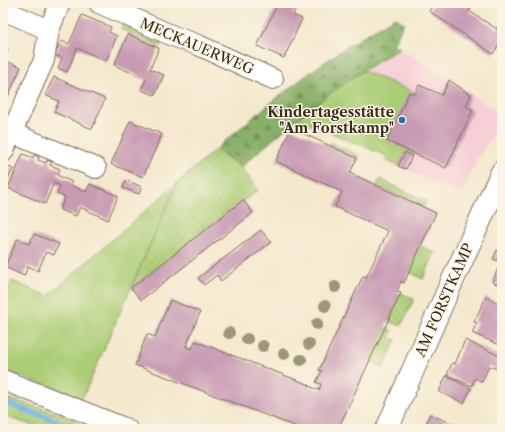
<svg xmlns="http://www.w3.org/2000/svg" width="505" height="432" font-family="'Libre Caslon Text',serif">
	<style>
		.built { fill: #f6cfd7 }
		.grass { fill: url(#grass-dots); stroke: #737c4a }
		.forest { fill: url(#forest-firs); stroke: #626d42 }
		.green { fill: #abcd76; stroke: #737c4a }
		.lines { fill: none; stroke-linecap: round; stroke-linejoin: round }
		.stream { stroke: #68aadc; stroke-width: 6 }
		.building { fill: #c89bb3 }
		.minor-casing { stroke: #7c6c5b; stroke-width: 22 }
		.tertiary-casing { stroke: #7c6c5b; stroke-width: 24 }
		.minor { stroke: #fff; stroke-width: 20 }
		.tertiary { stroke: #fff; stroke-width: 22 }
		.tree { fill: #9e9679 }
		.poi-dot { fill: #1f6fb2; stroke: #fcf5e5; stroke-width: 1.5 }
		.labels { text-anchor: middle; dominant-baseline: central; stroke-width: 3; stroke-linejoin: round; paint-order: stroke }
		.street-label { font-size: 14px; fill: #3b2a1e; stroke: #fcf5e5 }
		.poi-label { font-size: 14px; font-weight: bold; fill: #3b2a1e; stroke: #fcf5e5; text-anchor: end }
	</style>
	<defs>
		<pattern id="grass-dots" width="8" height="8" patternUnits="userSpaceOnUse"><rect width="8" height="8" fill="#abcd76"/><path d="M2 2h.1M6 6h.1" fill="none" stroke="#94b066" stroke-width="1.8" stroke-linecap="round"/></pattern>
		<pattern id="forest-firs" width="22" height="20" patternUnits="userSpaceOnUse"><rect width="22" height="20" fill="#88b067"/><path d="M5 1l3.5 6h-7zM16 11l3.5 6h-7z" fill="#708f54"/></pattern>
	</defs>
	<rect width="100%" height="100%" fill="#fcf5e5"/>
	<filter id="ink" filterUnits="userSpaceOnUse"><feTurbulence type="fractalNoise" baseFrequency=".025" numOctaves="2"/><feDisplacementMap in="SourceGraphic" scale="8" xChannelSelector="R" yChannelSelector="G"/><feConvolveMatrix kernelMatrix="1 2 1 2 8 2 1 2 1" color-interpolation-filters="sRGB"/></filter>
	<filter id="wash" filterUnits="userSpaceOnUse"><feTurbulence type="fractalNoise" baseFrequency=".012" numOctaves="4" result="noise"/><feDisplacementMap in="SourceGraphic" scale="16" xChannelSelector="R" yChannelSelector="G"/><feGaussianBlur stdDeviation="0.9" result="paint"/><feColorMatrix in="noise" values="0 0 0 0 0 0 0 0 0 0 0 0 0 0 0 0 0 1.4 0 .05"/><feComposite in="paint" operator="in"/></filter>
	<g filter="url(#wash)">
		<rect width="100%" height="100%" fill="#f4e8cd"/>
		<path class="built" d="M400,48L502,115V122L476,160L461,195L386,160L387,156L297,119L335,90Z"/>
		<path class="grass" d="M123,23L163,40L160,46L121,29Z
			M331,143L360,156L358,161L356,160L357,158L330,146Z
			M216,149L241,167L258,190L131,288L177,183Z
			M380,179L426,201L424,207L377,186Z
			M420,246L435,253L423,279L409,272Z
			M401,293L414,299L401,326L388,321Z
			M385,327L392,331L389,337L396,340L383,368L369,361Z
			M3,397L63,415L74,420L81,429H44L3,416Z"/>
		<path class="forest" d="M395,17L404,23L393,44L400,48C342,81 291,123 241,167L216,149C273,99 329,55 395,17Z"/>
		<path class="green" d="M363,71L416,93L414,153L412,156L405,152L398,166L386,160L387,156L297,119L335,90Z
			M177,183L82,399L3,370V300L12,281L48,296Z"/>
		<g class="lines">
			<path class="stream" d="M3,402L70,426"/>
		</g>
		<g id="blocks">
			<path class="building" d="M278,3H309L305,10L297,6L293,15L302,19L284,58L257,46Z
				M434,3H474L469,11L497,29L502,22V40L493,54L429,11Z
				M82,15L111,27L109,32L117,36L106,61L77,48L67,72L58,68L62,58L55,55L61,41L69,44Z
				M128,34L159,48L150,69L164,75L155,95L141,90L146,79L114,65Z
				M3,47L8,49L5,57L3,56Z
				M3,60L21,67L3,108Z
				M54,77L105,99L92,129L54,112L59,101L45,95Z
				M449,80L471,95L466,106L473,110L446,168L387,141L409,92L415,94L419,85L442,95Z
				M130,121L162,134L143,177L111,164Z
				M291,128L357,158L350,173L436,213L404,283L401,281L397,292L401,293L338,429H302L135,365L147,334L155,337L170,300L200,312L186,347L192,349L195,341L310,385L309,386L319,390L321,384L316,382L322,371L319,370L363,276L366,278L388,231L335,207L342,192L276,161Z
				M405,152L412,156L406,169L398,166Z
				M23,154L33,158L34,155L39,157L38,160L46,163L47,160L52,162L50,165L60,169L57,175L72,182L71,185L86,192L90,184L118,196L108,220L80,207L76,216L60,210L65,197L57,194L60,186L54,183L45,204L8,188Z
				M5,165L13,169L5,185L3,184V169Z
				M126,180L142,187L139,194L123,188Z
				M243,200L253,213L141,300L131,288Z
				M261,230L271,242L221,281L217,275L204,285L198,278Z
				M34,234L59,244L54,255L46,252L38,271L28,266L24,276L5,267L17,239L29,244Z
				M497,250L502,253V286L492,282L501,262L493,259Z
				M486,297L502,305V346L472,333L477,323L474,322Z
				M465,340L502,357V371L489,366L482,382L475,378L472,386L447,375L452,363L455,364Z
				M446,376L471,388L464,403L439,392Z
				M430,414L434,416L465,429H424Z"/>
		</g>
	</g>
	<g filter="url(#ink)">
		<use href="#blocks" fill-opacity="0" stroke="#7c6c5b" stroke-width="1"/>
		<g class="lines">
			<g class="minor-casing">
				<path id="minor" d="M99,3L173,36L198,45L273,79
					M3,10L49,30
					M12,133L96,168
					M3,152L44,60L49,30L60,3
					M3,380L127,429"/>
			</g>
			<g class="tertiary-casing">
				<path id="tertiary" d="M387,429L446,295L502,172"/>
			</g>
			<use href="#minor" class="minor"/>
			<use href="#tertiary" class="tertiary"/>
		</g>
		<g class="tree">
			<circle cx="335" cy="287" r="6"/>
			<circle cx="325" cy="306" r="6"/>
			<circle cx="317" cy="324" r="6"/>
			<circle cx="229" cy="333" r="6"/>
			<circle cx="247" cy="339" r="6"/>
			<circle cx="309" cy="344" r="6"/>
			<circle cx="263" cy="346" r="6"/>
			<circle cx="284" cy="354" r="6"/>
			<circle cx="301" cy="360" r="6"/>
		</g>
	</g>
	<circle class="poi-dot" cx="402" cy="120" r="4"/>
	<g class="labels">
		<g class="street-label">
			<text transform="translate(197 46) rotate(23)">MECKAUERWEG</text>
			<text transform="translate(444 300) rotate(-66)">AM FORSTKAMP</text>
		</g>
		<g class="poi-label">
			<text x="394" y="112">Kindertagesstätte<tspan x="394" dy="16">"Am Forstkamp"</tspan></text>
		</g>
	</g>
	<rect width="505" height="432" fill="none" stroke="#fcf5e5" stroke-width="16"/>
</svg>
